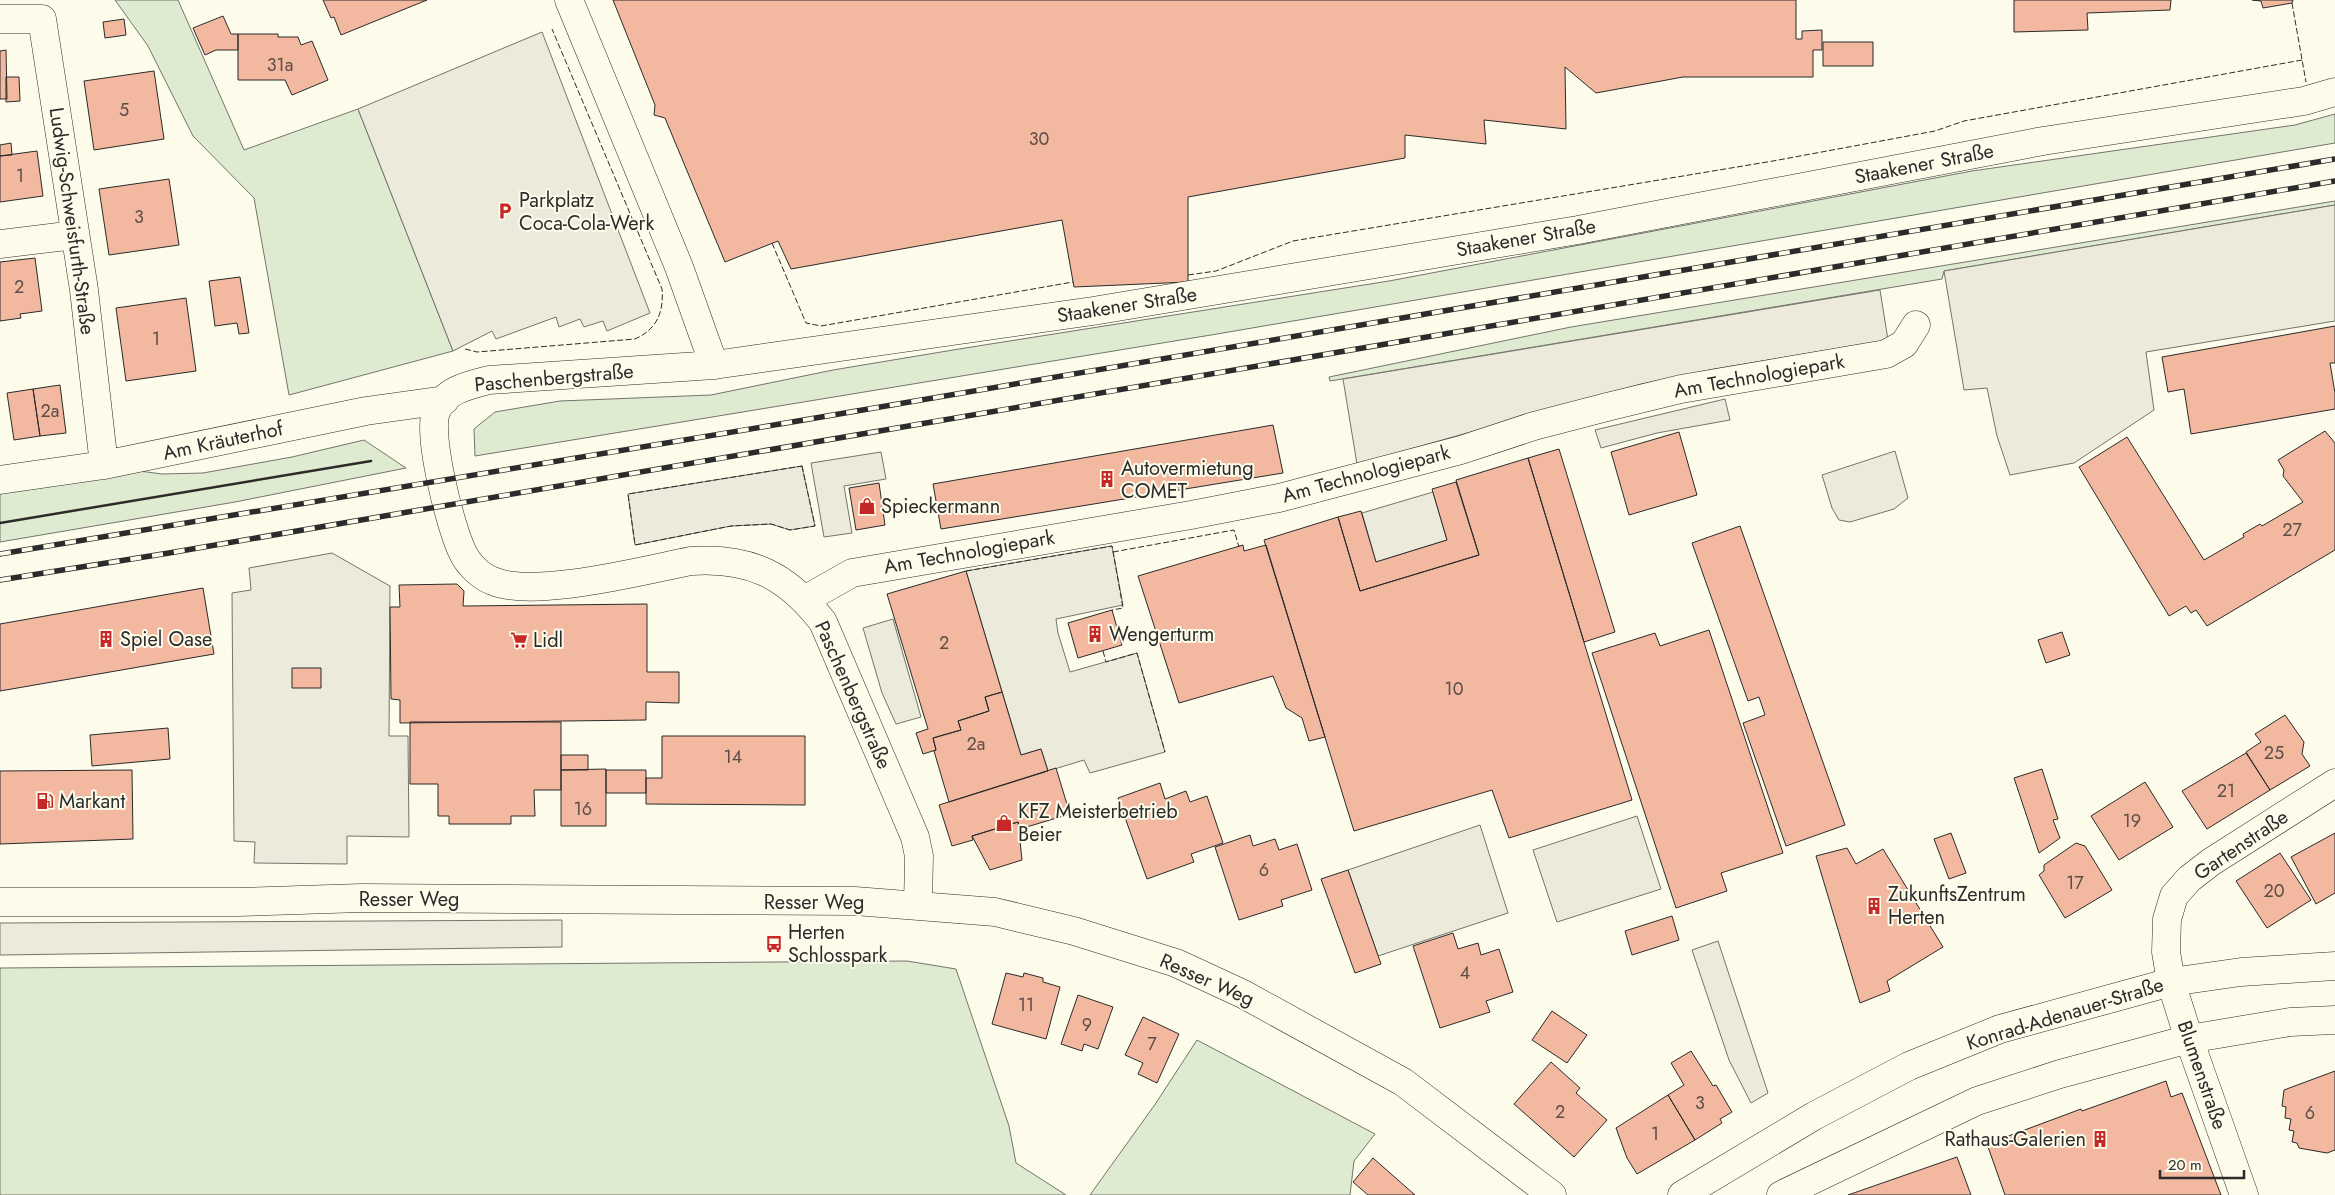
<svg xmlns="http://www.w3.org/2000/svg" width="2335" height="1195" font-family="Jost,sans-serif">
	<style>
		.green { fill: #deebd1; stroke: #74746e }
		.parking { fill: #eceadb; stroke: #74746e }
		.building { fill: #f2b8a0; stroke: #2b2b2b }
		.lines { fill: none; stroke-linecap: round; stroke-linejoin: round }
		.minor-casing { stroke: #2b2b2b; stroke-width: 29 }
		.major-casing { stroke: #2b2b2b; stroke-width: 29 }
		.minor { stroke: #fdfbea; stroke-width: 28 }
		.major { stroke: #fdfbea; stroke-width: 28 }
		.rail-casing { stroke: #2b2b2b; stroke-width: 5.5 }
		.rail { stroke: #fdfbea; stroke-width: 4; stroke-dasharray: 11; stroke-linecap: butt }
		.fence { stroke: #2b2b2b; stroke-width: 1; stroke-dasharray: 6 2.5; stroke-linecap: butt }
		.wall { stroke: #2b2b2b; stroke-width: 2.5 }
		.labels { text-anchor: middle; dominant-baseline: central; stroke-width: 4; stroke-linejoin: round; paint-order: stroke }
		.number-label { font-size: 18px; fill: #5d4e48 }
		.street-label { font-size: 20px; fill: #2b2b2b; stroke: #fdfbea }
		.poi-label { font-size: 20px; fill: #2b2b2b; stroke: #fdfbea; text-anchor: start }
	</style>
	<rect width="100%" height="100%" fill="#fdfbea"/>
	<path class="green" d="M115,0H178L244,150L358,109L453,351L289,395L254,198L193,136L148,46Z
		M2335,114V143L1217,334L475,456L474,429L495,412L560,401L711,395L833,370L959,349L1389,281L1972,171L2295,125Z
		M2335,201V205L1944,271L1942,279L1330,381L1329,377L1571,327Z
		M364,440L406,468L235,502L0,542V491L132,470L162,474L203,473L292,457Z
		M907,961L956,969L1009,1126L1016,1163L1066,1195H0V968Z
		M1197,1040L1375,1134L1354,1161L1350,1195H1090L1156,1103Z"/>
	<path class="parking" d="M542,32L650,313L607,331L603,321L584,327L580,319L559,327L556,317L496,339L492,331L453,351L358,109Z
		M2335,205V321L2146,352L2154,410L2074,463L2010,475L1997,436L1987,388L1964,390L1944,271Z
		M1880,290L1888,340L1714,369L1641,384L1357,464L1343,379Z
		M1725,399L1730,420L1657,433L1601,448L1595,430Z
		M1895,451L1908,498L1894,509L1850,522L1839,520L1832,508L1822,475Z
		M881,452L886,479L844,486L852,533L824,537L811,463Z
		M802,466L815,526L790,530L771,524L731,526L635,545L628,494Z
		M1433,492L1447,540L1376,562L1362,513Z
		M1112,546L1123,605L1056,619L1058,633L1070,672L1137,653L1165,752L1090,773L1084,760L1048,771L1041,749L1021,755L966,571Z
		M332,553L390,586L389,736H408L409,837L347,836V864L254,863L255,842L234,841L232,593L251,590L249,568Z
		M893,619L921,717L896,724L882,693L863,628Z
		M1637,816L1661,889L1557,922L1533,850Z
		M1480,825L1508,913L1378,956L1348,870Z
		M562,920V947L0,955V923Z
		M1718,941L1768,1093L1751,1103L1729,1060L1692,950Z"/>
	<path class="building" d="M323,0H427L341,35L334,17L331,18Z
		M613,0H1796V39H1802V31L1822,30V50H1813V77H1683L1596,93L1565,67L1566,129L1484,120L1486,144L1405,135V158L1188,197V282L1074,287L1062,220L791,269L778,241L725,262L665,118L654,115L655,105Z
		M2014,0H2171L2170,10L2087,13L2088,30L2014,32Z
		M2293,0L2292,3L2263,8L2261,1L2252,0Z
		M223,16L231,34H238V50H216L205,55L193,28Z
		M124,19L126,35L105,38L103,22Z
		M238,34H278V37H298L301,45L312,41L328,80L292,95L285,80H238Z
		M1823,42H1873V66H1823Z
		M6,50L7,99H0V51Z
		M154,71L164,139L94,150L84,81Z
		M6,77H19L20,101L6,102Z
		M11,143L12,155L0,156V145Z
		M37,151L43,196L0,202V156Z
		M169,179L179,245L109,255L99,189Z
		M35,258L42,311L20,314L21,318L0,321V262Z
		M240,277L249,333L239,334L237,323L215,326L209,281Z
		M186,298L196,371L126,381L116,308Z
		M2335,326V363H2330L2335,393V409L2191,434L2184,389L2168,392L2162,357Z
		M60,385L66,433L40,436L33,389Z
		M33,389L40,436L14,440L7,393Z
		M1273,425L1283,473L941,529L933,484Z
		M2325,431L2335,443V550L2207,626L2196,610L2191,613L2186,606L2169,616L2079,467L2127,437L2204,560L2244,537L2243,534L2260,524L2262,526L2303,502L2283,476L2284,470L2278,460Z
		M1679,432L1697,495L1629,515L1611,452Z
		M1559,449L1615,632L1584,642L1528,458Z
		M1528,458L1632,800L1509,838L1492,790L1354,831L1264,540L1338,517L1360,591L1479,555L1456,480Z
		M1456,482L1479,555L1360,591L1338,517L1361,511L1376,562L1447,540L1432,489Z
		M879,483L885,525L856,530L849,488Z
		M1740,526L1845,825L1786,846L1743,723L1765,715L1759,697L1748,701L1692,543Z
		M1243,545L1244,551L1266,545L1325,737L1309,741L1302,718L1286,708L1273,676L1179,703L1138,576Z
		M966,571L1002,692L985,697L989,711L958,721L961,730L933,738L936,750L923,754L916,733L928,729L887,594Z
		M457,584L464,591L463,606L647,604V672H679V703L646,702V720L400,723V700L391,699L390,607H400L399,585Z
		M203,588L214,654L0,691V624Z
		M1112,610L1122,645L1078,658L1068,623Z
		M1709,630L1783,853L1721,873L1727,891L1676,908L1592,653L1655,633L1660,646Z
		M2062,632L2070,655L2046,663L2038,640Z
		M292,668H321V688H292Z
		M1002,692L1021,755L1041,749L1048,771L949,802L934,751L936,750L933,738L961,730L958,721L989,711L985,697Z
		M2285,715L2304,742L2302,754L2310,766L2270,790L2246,752L2261,742L2255,734Z
		M410,722H561V790H534L535,816H511V824H449V816H438V784H410Z
		M168,728L170,759L92,766L90,735Z
		M662,736H805V805L646,804V778H662Z
		M2246,753L2270,790L2207,829L2182,791Z
		M561,755H588V770H561Z
		M1056,768L1070,814L1020,829L1018,822L972,836L973,840L952,846L939,805Z
		M606,769V826H561V770Z
		M2042,769L2058,819L2053,820L2060,838L2039,853L2014,778Z
		M132,770L133,839L0,844V771Z
		M606,770H646V793H606Z
		M2145,782L2173,827L2119,860L2091,816Z
		M1160,783L1165,799L1186,791L1190,802L1207,796L1223,843L1191,854L1194,862L1147,879L1118,798Z
		M1018,822L1022,860L990,870L972,836Z
		M1951,833L1966,873L1949,879L1934,839Z
		M2335,833V893L2316,904L2291,857Z
		M1250,835L1253,846L1275,839L1279,850L1297,844L1312,890L1281,900L1283,906L1239,920L1215,847Z
		M2076,843L2085,846L2112,890L2065,918L2039,875L2044,871V865Z
		M1847,848L1856,864L1883,849L1943,947L1887,981L1890,991L1860,1003L1816,856Z
		M2280,853L2311,900L2267,928L2236,881Z
		M1348,870L1381,964L1355,973L1321,879Z
		M1672,916L1679,940L1632,955L1625,931Z
		M1453,933L1458,949L1478,943L1481,955L1499,949L1513,992L1486,1001L1490,1012L1440,1028L1413,946Z
		M1006,973L1023,977L1024,973L1043,978V982L1060,987L1046,1039L992,1024Z
		M1078,995L1113,1007L1098,1049L1084,1044L1082,1051L1061,1044Z
		M1552,1011L1587,1035L1567,1063L1532,1040Z
		M1143,1017L1179,1034L1157,1083L1138,1074L1143,1063L1125,1055Z
		M1691,1051L1713,1086L1716,1085L1732,1112L1720,1119L1722,1123L1695,1140L1668,1095L1684,1085L1671,1063Z
		M1551,1062L1580,1088L1576,1093L1607,1120L1574,1157L1514,1104Z
		M2335,1071V1150L2327,1153L2299,1148L2297,1143L2292,1142L2294,1131L2289,1130L2291,1119L2285,1118L2286,1107L2282,1106L2284,1090Z
		M2166,1081L2171,1097L2182,1093L2221,1195H2005L1987,1144L2081,1109L2082,1111Z
		M1668,1095L1695,1140L1637,1174L1627,1158L1616,1128Z
		M1957,1157L1971,1195H1848Z
		M1373,1158L1415,1195H1368L1353,1182Z"/>
	<g class="lines">
		<g class="minor-casing">
			<path id="minor" d="M569,0L679,267L714,365
				M0,19H42L84,290L104,465
				M0,244L75,235
				M0,480L104,465L366,411L445,400
				M806,599L852,573L1191,515L1279,498L1461,450L1534,426L1607,407L1681,389L1886,354L1904,344L1916,325
				M918,905L919,856L915,837L823,622C787,575 750,557 691,561C645,570 533,599 493,581C481,577 468,564 463,553C451,530 427,435 436,412C444,390 469,385 489,380L714,365L1093,311L1578,230L2043,141L2304,101L2335,92
				M2244,1195L2189,1039L2171,982L2166,952L2167,919L2174,896L2189,879L2211,862L2335,783"/>
		</g>
		<g class="major-casing">
			<path id="major" d="M0,902H238L361,898L855,901L995,912L1074,931L1176,963L1243,994L1403,1082L1552,1195
				M1682,1195L1814,1116L1909,1066L2000,1029L2171,982L2241,972L2335,966
				M1781,1195L1977,1101L2060,1074L2189,1039L2290,1022L2335,1020"/>
		</g>
		<use href="#minor" class="minor"/>
		<use href="#major" class="major"/>
		<g class="rail-casing">
			<path id="rail" d="M0,554L792,422L2335,159
				M0,580L169,553L2335,181"/>
		</g>
		<use href="#rail" class="rail"/>
		<path class="fence" d="M2292,3L2306,82
			M772,243L806,323L821,326L1073,282
			M1188,275L1216,271L1293,241L1773,161L1935,131L1964,121L2302,60
			M465,349L477,352L635,339C657,329 664,312 662,289L552,29
			M802,466L815,526L790,530L771,524L731,526L635,545L628,494Z
			M1113,552L1234,530L1239,547
			M966,571L1112,546L1123,608L1112,610
			M1103,651L1106,662L1137,653L1165,752"/>
		<path class="wall" d="M0,523L371,461"/>
	</g>
	<defs>
		<g id="parking-bare" transform="scale(1.35)"><path d="M-3.5-5.5H1a3.5 3.5 0 0 1 0 7H-1V5.5H-3.5ZM-1-3.4V-.6H.8a1.4 1.4 0 0 0 0-2.8Z" fill="#c62828" stroke="#fdfbea" stroke-width="2.5" paint-order="stroke"/></g>
		<g id="building-bare" transform="scale(1.35)"><path d="M-4-6H4V6H1V3H-1V6H-4ZM-2.5-4.3h1.7v1.8h-1.7ZM.8-4.3h1.7v1.8H.8ZM-2.5-1h1.7V.8h-1.7ZM.8-1h1.7V.8H.8Z" fill="#c62828" stroke="#fdfbea" stroke-width="2.5" paint-order="stroke"/></g>
		<g id="shop-bare" transform="scale(1.35)"><path d="M-5-2.5h2.3a2.7 3.5 0 0 1 5.4 0H5L5.5 6h-11ZM-1.5-2.5h3a1.5 2.3 0 0 0-3 0Z" fill="#c62828" stroke="#fdfbea" stroke-width="2.5" paint-order="stroke"/></g>
		<g id="supermarket-bare" transform="scale(1.35)"><path d="M-6-5.5h2.5l.6 2H6L4.5 2H-2.5L-4.4-4H-6ZM-1.5 3.2a1.3 1.3 0 1 0 .1 0ZM3 3.2a1.3 1.3 0 1 0 .1 0Z" fill="#c62828" stroke="#fdfbea" stroke-width="2.5" paint-order="stroke"/></g>
		<g id="fuel-bare" transform="scale(1.35)"><path d="M-5.5-6h7V0h2V4h1.3V-2.5L3-4.5l.8-.8L6-3V5H2.5V1h-1V6h-7ZM-4.2-4.7v3.2H.2V-4.7Z" fill="#c62828" stroke="#fdfbea" stroke-width="2.5" paint-order="stroke"/></g>
		<g id="bus-bare" transform="scale(1.35)"><path d="M-5-6H5V4H4V6H2V4H-2V6H-4V4H-5ZM-3.5-4V0h7V-4ZM-3.5 1.2v1.5H-2V1.2ZM2 1.2v1.5H3.5V1.2Z" fill="#c62828" stroke="#fdfbea" stroke-width="2.5" paint-order="stroke"/></g>
	</defs>
	<g fill-rule="evenodd">
		<use href="#parking-bare" x="505" y="211"/>
		<use href="#building-bare" x="1107" y="479"/>
		<use href="#shop-bare" x="867" y="506"/>
		<use href="#building-bare" x="1095" y="634"/>
		<use href="#building-bare" x="106" y="639"/>
		<use href="#supermarket-bare" x="519" y="640"/>
		<use href="#fuel-bare" x="45" y="801"/>
		<use href="#shop-bare" x="1004" y="823"/>
		<use href="#building-bare" x="1874" y="906"/>
		<use href="#bus-bare" x="774" y="944"/>
		<use href="#building-bare" x="2100" y="1139"/>
	</g>
	<g class="labels">
		<g class="number-label">
			<text x="280" y="65">31a</text>
			<text x="124" y="110">5</text>
			<text x="1039" y="139">30</text>
			<text x="20" y="176">1</text>
			<text x="139" y="217">3</text>
			<text x="19" y="287">2</text>
			<text x="156" y="339">1</text>
			<text x="50" y="411">2a</text>
			<text x="2292" y="530">27</text>
			<text x="944" y="643">2</text>
			<text x="1454" y="689">10</text>
			<text x="976" y="744">2a</text>
			<text x="2274" y="753">25</text>
			<text x="733" y="757">14</text>
			<text x="2226" y="791">21</text>
			<text x="583" y="809">16</text>
			<text x="2132" y="821">19</text>
			<text x="1264" y="870">6</text>
			<text x="2075" y="883">17</text>
			<text x="2274" y="891">20</text>
			<text x="1465" y="973">4</text>
			<text x="1026" y="1005">11</text>
			<text x="1087" y="1025">9</text>
			<text x="1152" y="1044">7</text>
			<text x="1700" y="1103">3</text>
			<text x="1560" y="1112">2</text>
			<text x="2310" y="1113">6</text>
			<text x="1655" y="1134">1</text>
		</g>
		<g class="street-label">
			<text transform="translate(1924 164) rotate(-11)">Staakener Straße</text>
			<text transform="translate(72 221) rotate(82)">Ludwig-Schweisfurth-Straße</text>
			<text transform="translate(1526 238) rotate(-10)">Staakener Straße</text>
			<text transform="translate(1127 305) rotate(-9)">Staakener Straße</text>
			<text transform="translate(1759 376) rotate(-10)">Am Technologiepark</text>
			<text transform="translate(554 378) rotate(-5)">Paschenbergstraße</text>
			<text transform="translate(223 441) rotate(-12)">Am Kräuterhof</text>
			<text transform="translate(1366 474) rotate(-15)">Am Technologiepark</text>
			<text transform="translate(969 552) rotate(-10)">Am Technologiepark</text>
			<text transform="translate(853 695) rotate(66)">Paschenbergstraße</text>
			<text transform="translate(2241 845) rotate(-34)">Gartenstraße</text>
			<text x="409" y="899">Resser Weg</text>
			<text x="814" y="902">Resser Weg</text>
			<text transform="translate(1207 980) rotate(24)">Resser Weg</text>
			<text transform="translate(2065 1014) rotate(-17)">Konrad-Adenauer-Straße</text>
			<text transform="translate(2202 1075) rotate(71)">Blumenstraße</text>
		</g>
		<g class="poi-label">
			<text x="519" y="200">Parkplatz<tspan x="519" dy="23">Coca-Cola-Werk</tspan></text>
			<text x="1121" y="468">Autovermietung<tspan x="1121" dy="23">COMET</tspan></text>
			<text x="881" y="506">Spieckermann</text>
			<text x="1109" y="634">Wengerturm</text>
			<text x="120" y="639">Spiel Oase</text>
			<text x="533" y="640">Lidl</text>
			<text x="59" y="801">Markant</text>
			<text x="1018" y="811">KFZ Meisterbetrieb<tspan x="1018" dy="23">Beier</tspan></text>
			<text x="1888" y="894">ZukunftsZentrum<tspan x="1888" dy="23">Herten</tspan></text>
			<text x="788" y="932">Herten<tspan x="788" dy="23">Schlosspark</tspan></text>
			<text x="2086" y="1139" text-anchor="end">Rathaus-Galerien</text>
		</g>
	</g>
	<path d="M2160 1170v8h84v-8" fill="none" stroke="#2b2b2b" stroke-width="2.5"/>
	<text x="2168" y="1170" font-size="15" fill="#2b2b2b" stroke="#fdfbea" stroke-width="4" paint-order="stroke">20 m</text>
</svg>
